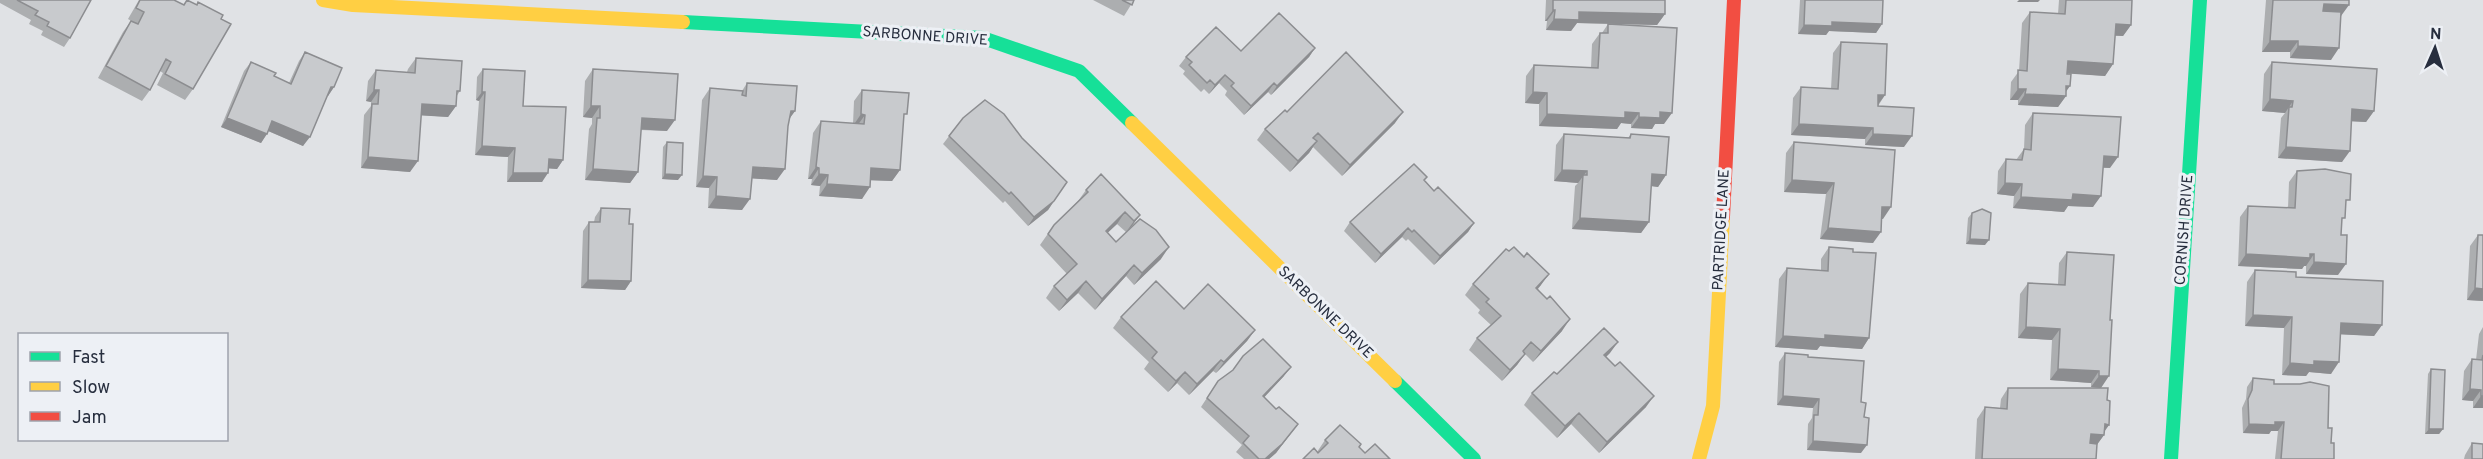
<svg xmlns="http://www.w3.org/2000/svg" width="2483" height="459" font-family="Overpass,sans-serif">
	<style>
		.lines { fill: none; stroke-linecap: round; stroke-linejoin: round }
		.fast { stroke: #16e098; stroke-width: 14 }
		.slow { stroke: #ffcf43; stroke-width: 14 }
		.jam { stroke: #f24e42; stroke-width: 14 }
		.wall { fill: #acaeb0 }
		.shaded-wall { fill: #8c8d90 }
		.building { fill: #c8cacd; stroke: #8c8d90; stroke-width: 1.5 }
		.labels { text-anchor: middle; dominant-baseline: central; stroke-width: 6; stroke-linejoin: round; paint-order: stroke }
		.street-label { font-size: 15px; fill: #272e3e; stroke: #edf0f5 }
	</style>
	<rect width="100%" height="100%" fill="#e0e2e5"/>
	<g class="lines">
		<path class="fast" d="M683,22L983,38L1079,71L1132,123
			M1395,381L1474,459
			M2171,459L2200,0"/>
		<path class="slow" d="M323,0L353,5L683,22
			M1132,123L1395,381
			M1699,459L1713,406L1723,217"/>
		<path class="jam" d="M1723,217L1734,0"/>
	</g>
	<path class="wall" d="M0,0H91L70,38L64,47L41,35L43,31L29,24L31,20L0,3Z
		M139,0H174L183,5L187,0L193,89L185,100L157,85L163,73L160,71L150,90L142,101L98,78L123,32L131,21L133,22L128,19Z
		M1093,0H1134L1124,16Z
		M1546,0H1665V14L1657,25L1577,23L1571,31L1546,30L1547,21H1545Z
		M1800,0H1883L1882,24L1876,33L1829,31L1826,35L1798,34Z
		M2059,0H2132L2131,25L2123,36H2115L2113,64L2105,76L2067,73L2066,96L2058,107L2018,105V100H2010L2011,82L2019,71L2022,23L2030,12L2058,14Z
		M2266,0H2349L2340,16L2331,60L2290,58V52H2262Z
		M1608,24L1664,124H1655L1652,129L1631,128V124L1621,123L1617,129L1539,126V104L1525,103L1526,76L1534,65L1591,68L1592,44L1600,33H1602Z
		M1841,42L1885,95L1878,106L1904,147L1865,145V139L1791,135L1793,98L1801,87L1831,89L1833,53Z
		M1315,48L1309,57L1271,95L1268,92L1244,115L1225,95L1227,91L1219,83L1209,94L1204,89L1201,92L1183,74L1185,71L1179,66L1186,57L1241,51Z
		M305,52L334,87L328,96H327L303,146L268,131L261,143L221,127L244,71L251,62L274,76L289,83L299,61Z
		M416,58L460,91L456,97V106L448,117L421,115L410,172L361,168L364,115L371,106V102L366,101L368,81L376,70L407,72L408,69Z
		M2272,62L2374,111L2366,122L2352,121L2342,162L2278,158L2281,118L2285,113L2262,111L2264,74Z
		M483,69L523,106L563,160L557,169L548,168L542,182H507L508,157L475,155L479,101L476,100L477,77Z
		M593,69L667,131L641,130L638,172L630,183L585,180L589,129L592,124V118L583,117L585,81Z
		M747,83L795,111L789,119L777,180L752,178L742,210L708,208L709,188L696,187L702,100L710,88L742,91Z
		M862,90L903,120L900,170L892,181L870,180L862,199L819,196L820,186L811,185L812,179H808L813,133L821,121L853,124L854,101Z
		M1287,112L1395,123L1342,176L1313,147L1309,153L1290,172L1257,140L1265,129Z
		M2033,113L2110,168H2103L2093,207L2068,206L2064,212L2013,208L2014,196L1997,194L1998,171L2006,159L2016,160L2024,149L2025,125Z
		M963,118L1022,138L1067,182L1048,210L1028,226L1005,201L1003,203L943,144Z
		M1564,134L1628,138L1631,134L1666,175L1658,187L1651,186L1649,222L1641,233L1572,229L1575,186L1578,183L1554,181L1556,145Z
		M667,142L678,180L662,179L663,147Z
		M1794,142L1883,219H1882L1873,243L1820,239L1826,194L1784,192L1786,153Z
		M2297,171L2346,206L2341,223L2338,275L2306,274V266H2304L2302,269L2238,266L2240,217L2248,206L2288,208L2289,182Z
		M1427,177L1424,181L1434,191L1474,223L1468,232L1434,265L1408,239L1406,241L1402,237L1375,263L1344,231L1350,222Z
		M1086,190L1140,215L1126,232L1117,224L1107,233L1116,242L1161,259L1134,285L1126,276L1095,310L1078,293L1059,311L1046,298L1054,286L1067,274L1040,245L1054,225L1078,201Z
		M601,208L629,224L631,281L625,290L581,288L583,231L589,222H594L595,217Z
		M1972,213L1985,245L1966,244L1968,218Z
		M2478,235L2483,301L2467,300L2470,246Z
		M1829,247L1853,252L1869,338L1862,349L1820,346L1817,350L1775,347L1779,279L1787,268L1821,270V259Z
		M2067,252L2114,255L2101,388L2091,387V383L2050,380L2052,340L2018,338L2020,294L2028,283L2058,284L2059,263Z
		M2255,270L2296,277L2382,325L2374,336L2340,334L2331,374L2309,372L2306,376L2282,375L2284,328L2245,326L2247,282Z
		M1473,284L1541,285L1538,289L1562,331L1533,362L1525,354L1517,365L1502,381L1469,350L1477,338L1491,325L1478,313L1480,310L1465,295Z
		M1184,309L1255,330L1247,341L1216,373L1213,371L1189,395L1177,383L1168,392L1144,369L1149,362L1113,328L1121,317Z
		M2483,327V408H2473V401L2462,400L2464,371L2472,359L2476,360L2479,334Z
		M1610,353L1606,357L1646,407L1599,453L1571,424L1557,438L1524,405L1532,393L1557,374Z
		M1785,353L1808,357L1861,402V453L1807,450L1808,424L1812,418L1813,408L1777,405L1779,362Z
		M2431,369L2443,429L2439,434H2425L2428,374Z
		M1284,376L1264,397L1276,409L1298,424L1276,453L1269,459H1244L1236,452L1242,445L1201,407L1218,381Z
		M2253,378L2274,384L2328,428L2331,443L2334,459H2275L2278,431H2271L2269,434L2243,433L2242,408L2246,399L2247,387Z
		M2008,388L2107,400L2109,425L2104,431V435L2096,446V459H1975L1977,419L1985,407L2000,408L2001,399Z
		M1325,440L1359,447L1365,453L1303,459L1317,452Z
		M2472,443L2483,459H2464L2465,455Z"/>
	<path class="shaded-wall" d="M2019,0H2040L2038,2H2017Z
		M2324,4L2349,5L2341,16L2316,15Z
		M1553,10H1555L1547,21H1545Z
		M1579,12L1665,14L1657,25L1577,23L1571,31L1546,30L1554,19Z
		M1832,22L1882,24L1876,33L1829,31L1826,35L1798,34L1804,25Z
		M2116,24L2131,25L2123,36L2108,35Z
		M2270,41H2298L2290,52H2262Z
		M2298,46L2339,48L2331,60L2290,58Z
		M1315,48L1309,57L1271,95L1277,86Z
		M2068,61L2113,64L2105,76L2060,73Z
		M1225,75L1219,83L1209,94L1215,85Z
		M1274,83L1268,92L1244,115L1251,106Z
		M2066,86H2070L2063,96H2066L2058,107L2018,105L2025,94Z
		M331,87H334L328,96H325Z
		M2018,89H2026L2018,100H2010Z
		M374,90H379L371,102L366,101Z
		M482,92H485L479,101L476,100Z
		M1533,92L1547,93L1539,104L1525,103Z
		M1878,95H1885L1877,106Z
		M2270,99L2293,101L2285,113L2262,111Z
		M422,104L456,106L448,117L414,115Z
		M591,106H600L592,118L583,117Z
		M2352,109L2374,111L2366,122L2344,121Z
		M791,111H795L787,122Z
		M1403,112L1395,123L1342,176L1350,165Z
		M1625,112L1639,113L1631,124L1621,123L1617,129L1539,126L1547,114Z
		M1660,112L1672,113L1664,124H1655L1652,129L1631,128L1639,117Z
		M861,114L865,115L857,126H853Z
		M227,118L267,134L261,143L221,127Z
		M642,118L675,120L667,131L634,129Z
		M272,121L310,137L303,146L266,130Z
		M1799,124L1873,128L1865,139L1791,135Z
		M1873,134L1912,136L1904,147L1865,145Z
		M1317,141L1309,153L1290,172L1298,161Z
		M482,146L515,148L508,157L475,155Z
		M2286,147L2350,151L2342,162L2278,158Z
		M2104,156L2118,157L2110,168L2096,167Z
		M368,157L418,161L410,172L361,168Z
		M549,159L563,160L557,169L543,168Z
		M753,167L785,169L777,180L745,178Z
		M816,167L819,168L812,179H808Z
		M871,168L900,170L892,181L863,180Z
		M593,169L638,172L630,183L585,180Z
		M1562,170L1587,171L1578,183L1554,181Z
		M513,173H548L542,182H507Z
		M665,174L682,175L678,180L662,179Z
		M819,174L828,175L820,186L811,185Z
		M1652,174L1666,175L1658,187L1644,185Z
		M703,176L717,177L709,188L696,187Z
		M1792,180L1834,183L1826,194L1784,192Z
		M2005,183L2022,184L2014,196L1997,194Z
		M827,184L870,187L862,199L819,196Z
		M2073,194L2101,196L2093,207L2068,206L2064,212L2013,208L2021,197Z
		M716,196L750,199L742,210L708,208Z
		M1054,201L1048,210L1028,226L1034,217Z
		M1882,207H1891L1883,219L1875,218Z
		M1125,212L1117,224L1098,242L1106,231Z
		M1140,215L1132,226L1126,232L1134,221Z
		M1580,218L1649,222L1641,233L1572,229Z
		M1474,223L1468,232L1434,265L1440,256Z
		M1408,228L1402,237L1375,263L1381,254Z
		M1828,228L1881,232L1873,243L1820,239Z
		M1970,239L1989,240L1985,245L1966,244Z
		M1169,247L1161,259L1134,285L1142,273Z
		M2246,254H2314L2306,266H2304L2302,269L2238,266Z
		M2314,262L2346,264L2338,275L2306,274Z
		M1134,265L1126,276L1095,310L1102,299Z
		M1549,274L1541,285L1528,299L1536,288Z
		M588,280L631,281L625,290L581,288Z
		M1086,281L1078,293L1059,311L1067,300Z
		M2475,288L2483,289V301L2467,300Z
		M2253,315L2292,317L2284,328L2245,326Z
		M1570,319L1562,331L1533,362L1541,351Z
		M2341,323L2382,325L2374,336L2333,334Z
		M2026,327L2060,329L2052,340L2018,338Z
		M1255,330L1247,341L1216,373L1224,362Z
		M1825,335L1869,338L1862,349L1820,346L1817,350L1775,347L1783,336Z
		M1618,342L1610,353L1596,366L1604,355Z
		M1525,354L1517,365L1502,381L1510,370Z
		M1221,360L1213,371L1189,395L1197,384Z
		M2314,361L2339,362L2331,374L2309,372L2306,376L2282,375L2290,363Z
		M1291,367L1284,376L1257,405L1263,396Z
		M2058,369L2099,371L2091,383L2050,380Z
		M1185,372L1177,383L1168,392L1176,381Z
		M2099,376H2109L2101,388L2091,387Z
		M2470,389L2481,390L2473,401L2462,400Z
		M1654,396L1646,407L1599,453L1607,442Z
		M1783,396L1819,399L1813,408L1777,405Z
		M2481,396H2483V408H2473Z
		M1579,413L1571,424L1557,438L1565,426Z
		M2275,422H2284L2278,431H2271L2269,434L2243,433L2249,424Z
		M1298,424L1276,453L1269,459H1265Z
		M2105,424L2109,425L2102,435H2104L2096,446H2083L2091,434Z
		M2429,429H2443L2439,434H2425Z
		M1813,441L1867,445L1861,453L1807,450Z"/>
	<path class="building" d="M17,0H91L70,38L47,26L49,22L35,15L38,11Z
		M140,0H174L184,5L187,0L197,5L198,2L223,15L221,19L231,24L193,89L165,74L171,62L166,59L150,90L106,66L131,21L138,24L144,12L136,8Z
		M1122,0H1134L1132,5Z
		M1553,0H1665V14L1579,12V20L1554,19L1555,10H1553Z
		M1805,0H1883L1882,24L1832,22V26L1804,25Z
		M2066,0H2132L2131,25L2116,24L2113,64L2068,61L2067,74H2071L2070,86H2066V96L2025,94L2026,89H2018V70L2027,71L2030,12L2065,14Z
		M2273,0H2349V5L2324,4L2323,11L2341,12L2339,48L2298,46V41H2270Z
		M1279,13L1315,48L1277,86L1274,83L1251,106L1231,86L1234,83L1225,75L1215,85L1210,80L1207,83L1189,65L1192,62L1186,57L1216,27L1241,51Z
		M1608,24L1677,28L1672,113L1660,112V118L1639,117V113L1625,112V118L1547,114V93L1533,92L1534,65L1598,68L1600,33H1608Z
		M1841,42L1887,44L1885,95H1878V106L1914,108L1912,136L1873,134V128L1799,124L1801,87L1838,89Z
		M305,52L342,68L334,87H331L310,137L272,121L267,134L227,118L251,62L276,73L274,76L291,84Z
		M1346,52L1403,112L1350,165L1318,133L1313,138L1317,141L1298,161L1265,129L1285,110L1287,112Z
		M416,58L462,61L460,91H457L456,106L422,104L418,161L368,157L372,104H378L379,90H374L376,70L415,73Z
		M2272,62L2377,69L2374,111L2352,109L2350,151L2286,147L2289,107H2292L2293,101L2270,99Z
		M483,69L525,71L523,106L566,107L563,160L549,159L548,173H513L515,148L482,146L485,92H482Z
		M593,69L678,74L675,120L642,118L638,172L593,169L597,118H600V106H591Z
		M747,83L797,86L795,111H791L788,126L785,169L753,167L750,199L716,196L717,177L703,176L710,88L743,91L742,95L746,96Z
		M862,90L909,93L907,114H904L900,170L871,168L870,187L827,184L828,175L819,174V168L816,167L821,121L864,124L865,115L861,114Z
		M985,100L1004,114L1022,138L1067,182L1054,201L1034,217L1011,192L1009,194L949,136L963,118Z
		M2033,113L2121,117L2118,157L2104,156L2101,196L2073,194L2072,200L2021,197L2022,184L2005,183L2006,159L2022,160L2024,149L2031,150Z
		M1564,134L1630,138L1631,134L1669,137L1666,175L1652,174L1649,222L1580,218L1583,175H1587V171L1562,170Z
		M667,142L683,143L682,175L665,174Z
		M1794,142L1895,150L1891,207H1882L1881,232L1828,228L1834,183L1792,180Z
		M1414,164L1427,177L1424,180L1434,191L1438,187L1474,223L1440,256L1414,230L1412,232L1408,228L1381,254L1350,222Z
		M2325,169L2351,174L2350,200H2346L2345,218H2342L2341,235H2347L2346,264L2314,262V254H2310V258L2246,254L2248,206L2295,208L2297,171Z
		M1101,174L1140,215L1134,221L1125,212L1106,231L1116,242L1140,219L1156,230L1169,247L1142,273L1134,265L1102,299L1086,281L1067,300L1054,286L1077,264L1048,234L1054,225L1088,192L1086,190Z
		M601,208L630,209L629,224H633L631,281L588,280L589,222H600Z
		M1982,209L1991,213L1989,240L1970,239L1972,213Z
		M2478,235H2483V289L2475,288Z
		M1514,247L1524,257L1527,253L1549,274L1536,288L1547,299L1550,296L1570,319L1541,351L1531,342L1523,351L1525,354L1510,370L1477,338L1501,316L1486,302L1489,299L1473,284L1506,249L1509,251Z
		M1829,247L1853,249V252L1876,253L1869,338L1825,335V339L1783,336L1787,268L1828,271Z
		M2067,252L2114,255L2110,320H2112L2109,376H2099V371L2058,369L2060,329L2026,327L2028,283L2065,285Z
		M2255,270L2296,272V277L2383,281L2382,325L2341,323L2339,362L2314,361V365L2290,363L2292,317L2253,315Z
		M1156,281L1184,309L1208,284L1255,330L1224,362L1221,360L1197,384L1185,372L1176,381L1152,358L1157,352L1121,317Z
		M1604,328L1618,342L1604,355L1615,366L1620,362L1654,396L1607,442L1579,413L1565,426L1532,393L1554,372L1557,374Z
		M1263,339L1291,367L1263,396L1276,409L1279,407L1298,424L1282,444L1265,459H1259L1243,443L1249,436L1207,398L1218,381L1233,370L1243,356Z
		M1785,353L1808,355V357L1864,361L1861,402L1866,403L1864,417L1869,418L1867,445L1813,441L1814,415H1818L1819,399L1783,396Z
		M2483,355V396H2481V390L2470,389L2472,359L2482,360Z
		M2431,369L2445,370L2443,429H2429Z
		M2253,378L2274,380V384H2300L2310,382L2329,386L2328,428H2332L2331,443H2334V459H2281L2284,422H2275V425L2249,424L2248,399L2252,390Z
		M2008,388H2108L2107,400L2110,401L2109,425L2105,424L2104,435L2091,434L2090,443L2097,444L2096,459H1982L1985,407L2007,409Z
		M1340,425L1361,444L1359,447L1365,453L1375,444L1390,459H1303L1314,448L1318,453L1328,443L1325,440Z
		M2472,443L2483,444V459H2472Z"/>
	<g class="labels">
		<g class="street-label">
			<text transform="translate(925 37) rotate(4)">SARBONNE DRIVE</text>
			<text transform="translate(1722 230) rotate(-87)">PARTRIDGE LANE</text>
			<text transform="translate(2185 230) rotate(-86)">CORNISH DRIVE</text>
			<text transform="translate(1325 313) rotate(44)">SARBONNE DRIVE</text>
		</g>
	</g>
	<rect x="18" y="333" width="210" height="108" fill="#edf0f5" stroke="#9ea2ac" stroke-width="1.5"/>
	<rect x="30" y="352" width="30" height="9" fill="#16e098" stroke="#9ea2ac" stroke-width="1.5"/>
	<text x="72" y="363" font-size="18" fill="#272e3e">Fast</text>
	<rect x="30" y="382" width="30" height="9" fill="#ffcf43" stroke="#9ea2ac" stroke-width="1.5"/>
	<text x="72" y="393" font-size="18" fill="#272e3e">Slow</text>
	<rect x="30" y="412" width="30" height="9" fill="#f24e42" stroke="#9ea2ac" stroke-width="1.5"/>
	<text x="72" y="423" font-size="18" fill="#272e3e">Jam</text>
	<g transform="translate(2435 48) rotate(3)" stroke="#edf0f5" stroke-width="4.5" paint-order="stroke">
	<path d="M0-4.5L10 22L0 15L-10 22Z" fill="#272e3e"/>
	<text y="-9" font-size="16" font-weight="bold" text-anchor="middle" fill="#272e3e">N</text>
	</g>
</svg>
